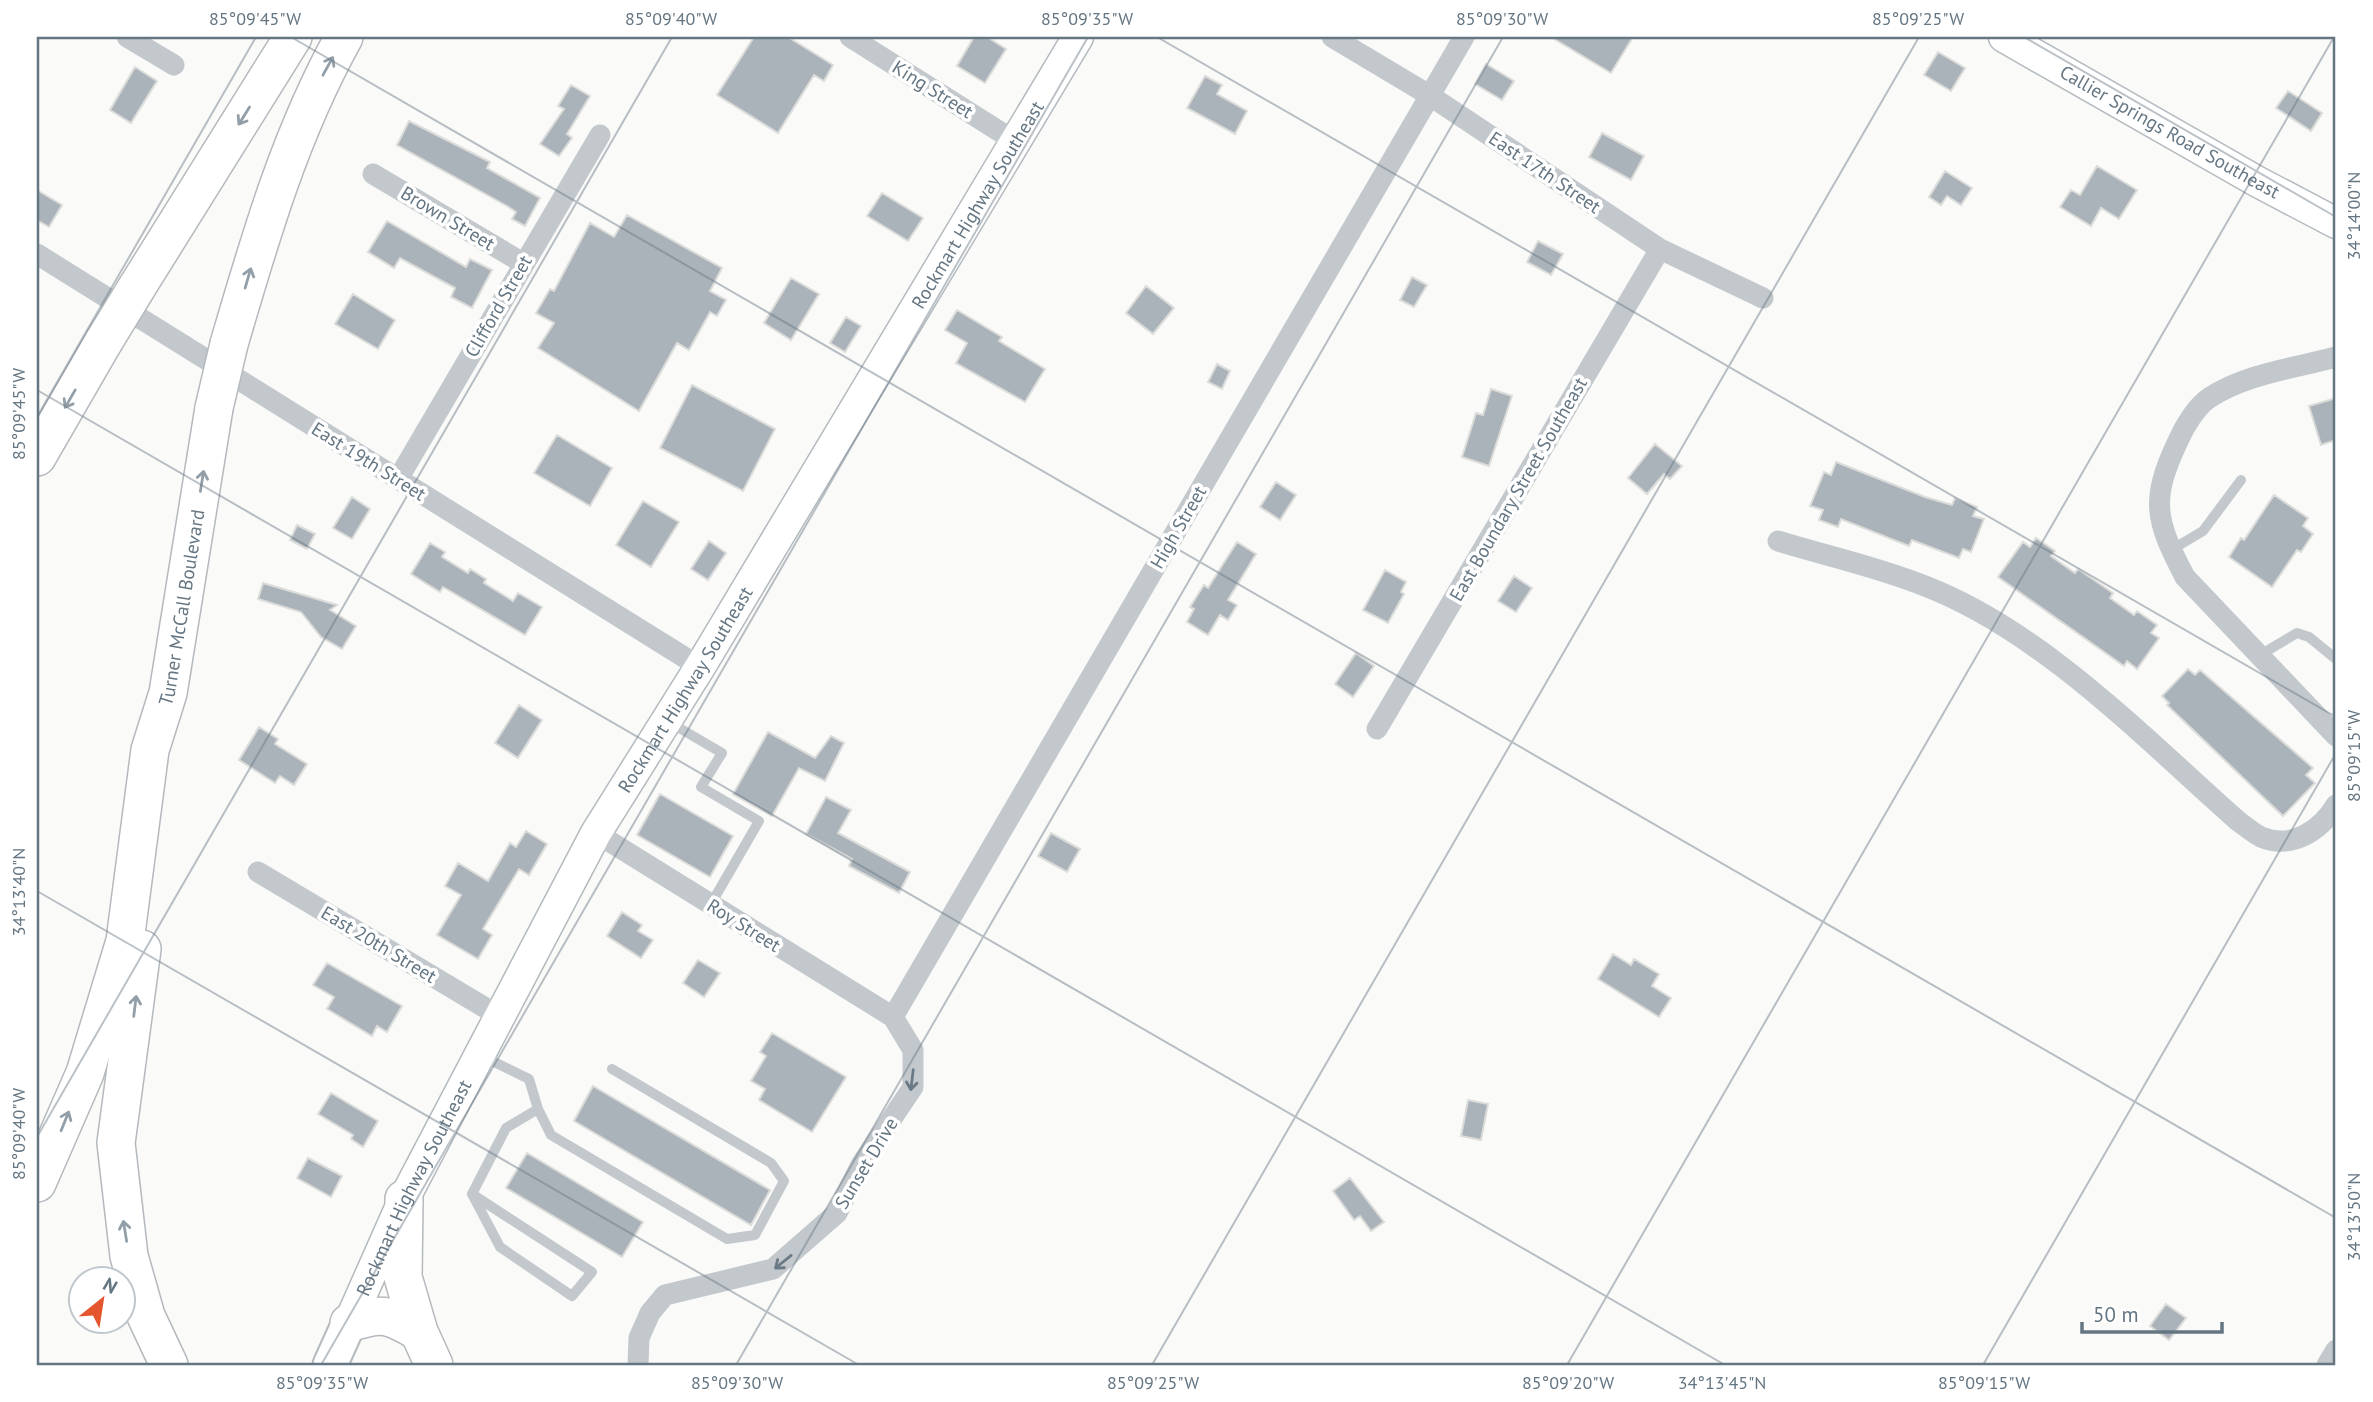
<svg xmlns="http://www.w3.org/2000/svg" width="2373" height="1402" font-family="'PT Sans',sans-serif">
	<style>
		.building { fill: #aab3b9; stroke: #dcdcda; stroke-width: 2 }
		.lines { fill: none; stroke-linecap: round; stroke-linejoin: round }
		.secondary-casing { stroke: #b3babf; stroke-width: 33 }
		.primary-casing { stroke: #b5babe; stroke-width: 37 }
		.highway-casing { stroke: #b4b9bd; stroke-width: 40 }
		.lane { stroke: #c3c8cc; stroke-width: 10 }
		.street { stroke: #c3c8cc; stroke-width: 21 }
		.secondary { stroke: #fff; stroke-width: 30 }
		.primary { stroke: #fff; stroke-width: 33 }
		.highway { stroke: #fff; stroke-width: 37 }
		.highway-bridge-casing { stroke: #b4b9bd; stroke-width: 40; stroke-linecap: butt }
		.highway-bridge { stroke: #fff; stroke-width: 37 }
		.oneway { stroke: #939fa8 }
		.oneway2 { stroke: #6a7a87 }
		.ticks { fill: none; stroke: #657683; stroke-width: 2; stroke-opacity: 0.45 }
		.labels { text-anchor: middle; dominant-baseline: central; stroke-width: 7; stroke-linejoin: round; paint-order: stroke }
		.street-label { font-size: 19px; fill: #657683; stroke: #fff }
		.neatline { fill: none; stroke: #657683; stroke-width: 2.5 }
		.ticks-label { font-size: 18px; text-anchor: middle; fill: #657683 }
	</style>
	<rect width="100%" height="100%" fill="#fafaf8"/>
	<path class="building" d="M754,37H788L833,65L824,81L814,75L778,133L717,95Z
		M974,37H987L1006,49L985,83L957,66Z
		M1551,37H1633L1611,73Z
		M1938,52L1965,68L1951,91L1924,75Z
		M1486,64L1514,81L1502,100L1475,84Z
		M135,67L157,81L131,123L110,110Z
		M1205,76L1222,85L1217,94L1247,111L1235,134L1187,108Z
		M571,85L590,96L567,134L572,138L559,156L540,144L564,109L558,106Z
		M2288,91L2322,113L2311,131L2276,108Z
		M409,121L490,162L487,168L540,198L525,226L512,219L516,212L507,206L397,145Z
		M1602,133L1644,156L1631,180L1589,157Z
		M2097,166L2137,190L2119,219L2101,208L2091,226L2060,207L2071,190L2080,195Z
		M1945,171L1972,188L1961,205L1947,196L1941,205L1929,197Z
		M37,190L62,205L49,227L37,220Z
		M882,193L923,218L908,241L867,216Z
		M627,215L722,268L710,291L726,300L717,316L710,312L689,350L677,343L639,411L538,348L554,323L536,313L550,289L554,291L590,223L614,237Z
		M387,221L466,267L470,259L492,270L472,308L451,297L455,288L400,258L394,268L368,252Z
		M1538,241L1563,254L1551,275L1527,262Z
		M1412,277L1427,285L1414,307L1400,300Z
		M791,278L819,294L791,340L764,323Z
		M1146,286L1174,308L1153,334L1126,313Z
		M353,294L395,320L378,349L335,324Z
		M957,310L1002,337L999,341L1045,369L1025,402L956,363L967,343L945,330Z
		M846,317L861,326L845,352L830,343Z
		M1217,364L1230,371L1222,389L1208,382Z
		M692,385L775,429L743,491L660,448Z
		M1491,389L1512,396L1489,466L1462,457L1476,413L1483,415Z
		M2336,398V440L2321,445L2309,406Z
		M557,435L612,468L590,506L534,473Z
		M1655,444L1682,466L1670,479L1664,474L1647,494L1628,478Z
		M1836,462L1925,497L1952,505L1955,498L1977,507L1973,516L1984,519L1971,552L1963,549L1959,558L1912,540L1909,546L1841,519L1838,527L1819,520L1823,510L1810,506L1824,472L1831,475Z
		M1276,482L1296,495L1280,520L1260,507Z
		M2274,495L2308,518L2303,526L2313,534L2301,552L2297,550L2272,587L2229,557L2241,538L2244,540Z
		M352,497L370,509L352,539L333,528Z
		M643,501L679,522L651,567L616,545Z
		M297,525L315,534L307,549L290,540Z
		M2036,538L2055,551L2051,556L2075,573L2078,569L2113,593L2110,598L2134,615L2137,611L2157,625L2151,633L2159,638L2137,669L2127,661L2124,666L1998,577L2023,542L2030,547Z
		M709,541L726,553L708,580L691,569Z
		M1237,542L1256,554L1228,600L1237,605L1228,620L1220,615L1208,635L1187,622L1194,609L1190,607L1204,585L1208,588Z
		M430,543L445,552L442,557L468,573L470,569L486,579L484,583L513,601L518,593L542,607L525,635L443,587L440,592L411,574Z
		M1385,570L1406,582L1401,592L1404,594L1388,623L1363,610Z
		M1514,576L1532,588L1516,612L1498,601Z
		M263,583L337,605L330,610L356,626L342,649L321,637L301,612L258,599Z
		M1356,653L1374,666L1353,697L1335,684Z
		M2188,669L2195,675L2200,670L2313,768L2306,775L2315,783L2283,816L2167,705L2169,703L2162,696Z
		M519,705L542,720L518,758L495,743Z
		M259,727L278,739L275,744L307,764L294,785L280,776L275,783L239,760Z
		M768,732L815,758L831,736L844,743L825,781L799,768L772,816L733,794Z
		M660,794L733,836L710,877L637,835Z
		M826,797L851,810L838,833L910,872L899,893L849,866L852,859L806,834Z
		M526,831L547,844L529,875L519,869L483,929L492,935L478,959L437,935L461,895L445,886L458,863L488,881L510,843L516,847Z
		M1051,833L1080,849L1067,872L1038,856Z
		M622,912L642,925L638,931L653,940L641,958L607,936Z
		M1613,954L1631,965L1634,959L1659,974L1652,986L1671,998L1659,1017L1598,979Z
		M698,960L720,973L704,997L683,983Z
		M327,963L402,1006L387,1032L377,1026L372,1036L327,1009L334,997L313,985Z
		M772,1033L846,1077L812,1132L759,1100L765,1089L751,1081L766,1056L760,1052Z
		M593,1086L770,1190L751,1225L574,1121Z
		M331,1093L378,1121L363,1147L351,1139L353,1135L318,1114Z
		M1468,1100L1488,1104L1481,1140L1461,1136Z
		M527,1153L643,1222L622,1257L506,1188Z
		M308,1158L342,1176L331,1197L297,1178Z
		M1350,1178L1384,1222L1371,1231L1360,1216L1354,1220L1333,1191Z
		M2166,1304L2186,1318L2169,1340L2150,1326Z"/>
	<g class="lines">
		<g class="secondary-casing">
			<g id="secondary">
				<path id="s1" d="M2004,37L2258,182L2336,223"/>
				<path id="s2" d="M349,1323L404,1199L596,833L700,667L1078,37"/>
			</g>
		</g>
		<g class="primary-casing">
			<path id="primary" d="M330,1365L349,1323"/>
		</g>
		<g class="highway-casing">
			<g id="highway">
				<path d="M137,287L293,37"/>
				<path d="M229,344C260,238 290,134 344,37"/>
				<path d="M37,457L104,341"/>
				<path d="M142,949L116,1143L129,1256L146,1316L169,1365"/>
				<path id="s3" d="M37,1183L85,1073L125,941L150,750L168,693L214,408"/>
				<path d="M404,1199L403,1277L419,1332L434,1365"/>
				<path d="M349,1323C383,1312 389,1314 419,1332"/>
			</g>
		</g>
		<path class="lane" d="M2171,550L2203,531L2241,480
			M2260,655L2297,633L2309,637L2336,659
			M669,722L722,753L701,787L759,821L711,904
			M538,1109L551,1135L727,1239L755,1235L784,1181L771,1163L612,1069
			M472,1194L500,1247L572,1296L592,1272L472,1194L506,1128L538,1109L529,1079L482,1056"/>
		<path class="street" d="M127,37L174,65
			M850,37L1016,142
			M1332,37L1429,95L1660,249L1763,298
			M373,174L523,263
			M37,254L700,667
			M2336,357C2295,368 2245,374 2209,398C2196,407 2184,427 2178,441C2150,500 2155,520 2185,577L2336,736
			M398,479L600,135
			M1778,541C1827,556 1878,567 1925,586C2042,631 2145,739 2238,821C2245,826 2253,833 2261,837C2292,850 2321,830 2336,805
			M1377,729L1660,249
			M596,833L893,1017L913,1050V1087L862,1163L837,1213L773,1269L665,1295L650,1313L639,1338L638,1365
			M258,872L499,1016
			M893,1017L1464,37
			M2327,1365L2336,1350"/>
		<use href="#secondary" class="secondary"/>
		<use href="#primary" class="primary"/>
		<use href="#highway" class="highway"/>
		<g class="highway-bridge-casing">
			<path id="highway-bridge" d="M104,341L137,287
				M214,408L229,344"/>
		</g>
		<use href="#highway-bridge" class="highway-bridge"/>
	</g>
	<defs><path id="oneway-shaft" d="M-6 0H5M1.5-3L5.5 0L1.5 3" fill="none" stroke-width="1.6" stroke-linecap="round" stroke-linejoin="round" transform="scale(1.75)"/></defs>
	<g class="oneway">
		<use href="#oneway-shaft" transform="translate(328 66) rotate(-61)"/>
		<use href="#oneway-shaft" transform="translate(244 116) rotate(122)"/>
		<use href="#oneway-shaft" transform="translate(248 278) rotate(-74)"/>
		<use href="#oneway-shaft" transform="translate(70 399) rotate(120)"/>
		<use href="#oneway-shaft" transform="translate(202 481) rotate(-81)"/>
		<use href="#oneway-shaft" transform="translate(135 1006) rotate(-83)"/>
		<use href="#oneway-shaft" transform="translate(65 1121) rotate(-68)"/>
		<use href="#oneway-shaft" transform="translate(125 1231) rotate(-99)"/>
	</g>
	<g class="oneway2">
		<use href="#oneway-shaft" transform="translate(912 1080) rotate(97)"/>
		<use href="#oneway-shaft" transform="translate(783 1262) rotate(141)"/>
	</g>
	<path class="ticks" d="M291,37L2336,1218M1157,37L2336,717M2024,37L2336,217M37,390L1725,1365M37,417L256,37M37,891L859,1365M37,1137L672,37M321,1365L1088,37M736,1365L1503,37M1152,1365L1919,37M1567,1365L2334,37M1983,1365L2336,753"/>
	<g class="labels">
		<g class="street-label">
			<text transform="translate(933 89) rotate(32)">King Street</text>
			<text stroke="none"><textPath href="#s1" startOffset="191">Callier Springs Road Southeast</textPath></text>
			<text transform="translate(1545 172) rotate(34)">East 17th Street</text>
			<text stroke="none"><textPath href="#s2" startOffset="1284">Rockmart Highway Southeast</textPath></text>
			<text transform="translate(448 218) rotate(31)">Brown Street</text>
			<text transform="translate(498 306) rotate(-60)">Clifford Street</text>
			<text transform="translate(369 461) rotate(32)">East 19th Street</text>
			<text transform="translate(1518 489) rotate(-60)">East Boundary Street Southeast</text>
			<text transform="translate(1178 527) rotate(-60)">High Street</text>
			<text stroke="none"><textPath href="#s3" startOffset="597">Turner McCall Boulevard</textPath></text>
			<text stroke="none"><textPath href="#s2" startOffset="718">Rockmart Highway Southeast</textPath></text>
			<text transform="translate(744 925) rotate(32)">Roy Street</text>
			<text transform="translate(379 944) rotate(31)">East 20th Street</text>
			<text transform="translate(866 1163) rotate(-59)">Sunset Drive</text>
			<text stroke="none"><textPath href="#s2" startOffset="150">Rockmart Highway Southeast</textPath></text>
		</g>
	</g>
	<rect width="2373" height="1402" fill="none" stroke="#ffffff" stroke-width="77"/>
	<g transform="translate(102 1300) rotate(30)"><circle r="33" fill="#ffffff" stroke="#c1c8cd" stroke-width="2"/>
	<path d="M0-5L12 26L0 18L-12 26Z" fill="#e4572e"/>
	<text y="-10" font-size="19" font-weight="bold" text-anchor="middle" fill="#657683">N</text>
	</g>
	<path d="M2082 1322v10h140v-10" fill="none" stroke="#657683" stroke-width="3.5"/>
	<text x="2093" y="1322" font-size="21" fill="#657683" stroke="#ffffff" stroke-width="5" paint-order="stroke">50 m</text>
	<rect x="38" y="38" width="2296" height="1326" class="neatline"/>
	<g class="ticks-label">
		<text x="255" y="25">85°09'45"W</text>
		<text x="671" y="25">85°09'40"W</text>
		<text x="1087" y="25">85°09'35"W</text>
		<text x="1502" y="25">85°09'30"W</text>
		<text x="1918" y="25">85°09'25"W</text>
		<text transform="translate(2354 216) rotate(-90)" y="6">34°14'00"N</text>
		<text transform="translate(19 414) rotate(-90)" y="6">85°09'45"W</text>
		<text transform="translate(2354 756) rotate(-90)" y="6">85°09'15"W</text>
		<text transform="translate(19 892) rotate(-90)" y="6">34°13'40"N</text>
		<text transform="translate(19 1134) rotate(-90)" y="6">85°09'40"W</text>
		<text transform="translate(2354 1217) rotate(-90)" y="6">34°13'50"N</text>
		<text x="322" y="1389">85°09'35"W</text>
		<text x="737" y="1389">85°09'30"W</text>
		<text x="1153" y="1389">85°09'25"W</text>
		<text x="1568" y="1389">85°09'20"W</text>
		<text x="1722" y="1389">34°13'45"N</text>
		<text x="1984" y="1389">85°09'15"W</text>
	</g>
</svg>
